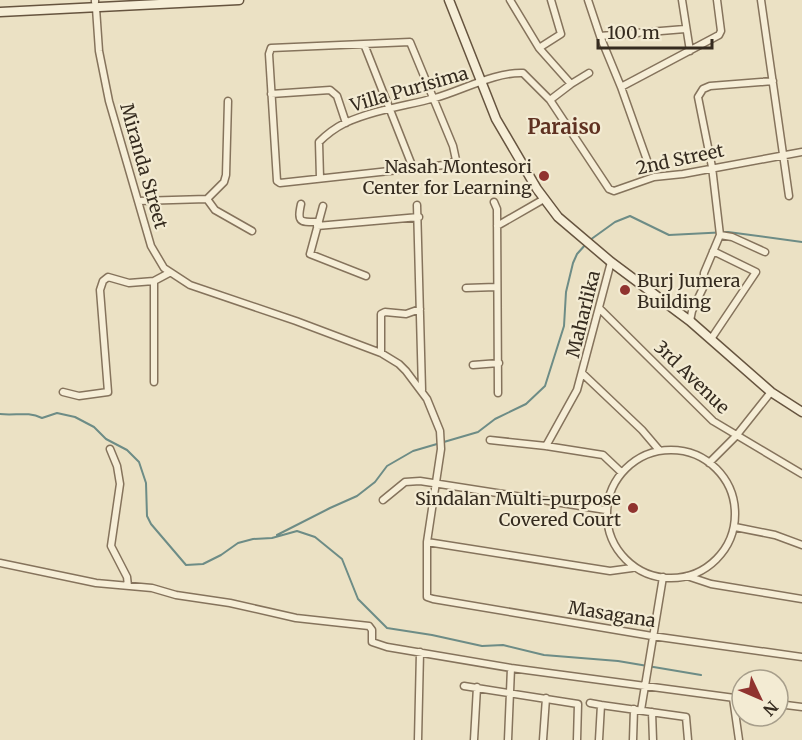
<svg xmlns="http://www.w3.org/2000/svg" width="802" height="740" font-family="Merriweather,serif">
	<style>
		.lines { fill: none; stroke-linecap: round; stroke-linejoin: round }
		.stream { stroke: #6d8c86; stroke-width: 2 }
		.street-casing { stroke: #85735c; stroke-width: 9 }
		.secondary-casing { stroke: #66543f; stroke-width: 11 }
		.street { stroke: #f6eed7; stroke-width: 6 }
		.secondary { stroke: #f6eed7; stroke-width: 8 }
		.poi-dot { fill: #90332f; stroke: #f3ebd3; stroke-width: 2 }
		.labels { text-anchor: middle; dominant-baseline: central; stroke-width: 4.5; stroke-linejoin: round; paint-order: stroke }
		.street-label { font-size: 18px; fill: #352b1f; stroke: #f3ebd3 }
		.poi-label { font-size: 18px; fill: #352b1f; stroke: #f3ebd3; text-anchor: end }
		.neighbourhood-label { font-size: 20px; font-weight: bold; fill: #5f3121; stroke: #f3ebd3 }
	</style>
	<rect width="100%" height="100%" fill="#ebe1c4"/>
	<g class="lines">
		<path class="stream" d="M590,240L615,222L630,216L669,235L728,232L802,242
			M0,414C16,416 27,411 42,418L57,413L75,417L94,427L106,439L127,450L139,462L146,483L147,516L151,524L186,565L203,564L221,555L238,543L253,539L272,538L297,531L315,537L342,559L358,599L387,628L432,635L482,646L503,645L544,655L618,661L701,675
			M277,535L330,508L357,496L375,482L387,466L413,451L478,432L495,419L526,404L545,386L564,326L566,292L573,263L577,254L586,244"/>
		<g class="street-casing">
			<path id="street" d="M95,0V2
				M510,0L539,48L571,84
				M588,0L600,36L621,87L648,163
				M682,0L690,51
				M761,0L789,196
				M96,8L99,51L109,101L151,246L164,268L190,285L296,321L381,353L399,364L406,371L427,399L440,431L441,449L427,542V597L433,599L652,636L802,657
				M600,36L685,29
				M410,42L453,146L456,160L444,165L280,183L277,181L269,54L271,48Z
				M364,44L413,168
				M539,48L561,34L551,0
				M621,87L719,35L721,31L717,0
				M271,94L330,90L337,96L346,123
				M550,100L571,84L589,73
				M228,101L226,175L224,182L207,199L215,210L252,231
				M320,178L319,142C327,134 335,128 345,123C374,110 405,106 435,98C463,90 495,72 523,73L550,100L609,189L614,191L654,177L683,174L802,152
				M138,201L207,199
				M494,202L497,209L498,393
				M301,204C297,223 300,222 318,222
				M417,205L422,390
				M323,206L310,254L366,276
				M317,226L419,217
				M497,226L544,199
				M765,252L732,237L720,235L712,167L698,97L703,89L710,86L773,81
				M466,288L496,287
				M600,309L713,421L802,474
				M690,321L692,311L703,288L704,273L720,235
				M711,339L756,272L713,251
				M381,353V314L385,312L406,314L420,309
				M473,365L499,363
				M583,374L642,430L659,450
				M154,382V281L169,273
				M63,392L79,396L108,392L100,290L103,281L108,277L129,283L154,281
				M490,440L546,446L603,455L621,472
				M546,446L577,390L611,262
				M110,449L117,466L120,484L111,546L127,577L128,586
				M607 514a64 64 0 1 1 128 0a64 64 0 1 1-128 0Z
				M709,463L736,436L771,392
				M383,500L405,482L420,481L606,510
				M735,527L775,535L802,545
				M427,542L610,571L632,568
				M0,563L96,583L152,588L176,595L230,603L296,618L369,626L372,630V642L387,647L511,668L742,699
				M687,576L711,584L802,599
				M464,686L578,704L577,740
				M733,698L739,740
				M590,703L601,705
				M778,704L802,707
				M641,710L663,577
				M652,712L653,740
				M418,740L420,652
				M474,740L477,687
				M508,740L511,668
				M543,740L546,698
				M599,740L601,705L686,717L688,740
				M633,740L634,709"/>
		</g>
		<g class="secondary-casing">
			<path id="secondary" d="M449,0L496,119L537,189L558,217L611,262L690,321L771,392L802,412
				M0,12L239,0"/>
		</g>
		<use href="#street" class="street"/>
		<use href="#secondary" class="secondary"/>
	</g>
	<g class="poi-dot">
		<circle cx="544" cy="176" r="6"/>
		<circle cx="625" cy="290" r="6"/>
		<circle cx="633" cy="508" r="6"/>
	</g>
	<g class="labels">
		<g class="street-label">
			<text transform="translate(409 89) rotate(-16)">Villa Purisima</text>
			<text transform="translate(680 159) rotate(-12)">2nd Street</text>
			<text transform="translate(144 166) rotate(74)">Miranda Street</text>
			<text transform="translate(583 314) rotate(-76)">Maharlika</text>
			<text transform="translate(692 377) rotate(44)">3rd Avenue</text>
			<text transform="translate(612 614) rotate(9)">Masagana</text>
		</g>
		<g class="poi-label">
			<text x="532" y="166">Nasah Montesori<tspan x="532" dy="21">Center for Learning</tspan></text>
			<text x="637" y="280" text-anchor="start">Burj Jumera<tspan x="637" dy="21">Building</tspan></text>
			<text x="621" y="498">Sindalan Multi-purpose<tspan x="621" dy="21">Covered Court</tspan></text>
		</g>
		<g class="neighbourhood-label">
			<text x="564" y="126">Paraiso</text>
		</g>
	</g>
	<g transform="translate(760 698) rotate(134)"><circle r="28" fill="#f3ebd3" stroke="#a79e8b" stroke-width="1.5"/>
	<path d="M0-4.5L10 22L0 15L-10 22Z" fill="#90332f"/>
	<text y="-9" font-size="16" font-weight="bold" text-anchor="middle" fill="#352b1f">N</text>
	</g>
	<path d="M598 39v9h114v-9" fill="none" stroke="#352b1f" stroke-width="3"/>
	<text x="607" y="39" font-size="18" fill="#352b1f" stroke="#f3ebd3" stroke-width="4.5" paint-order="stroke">100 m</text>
</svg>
